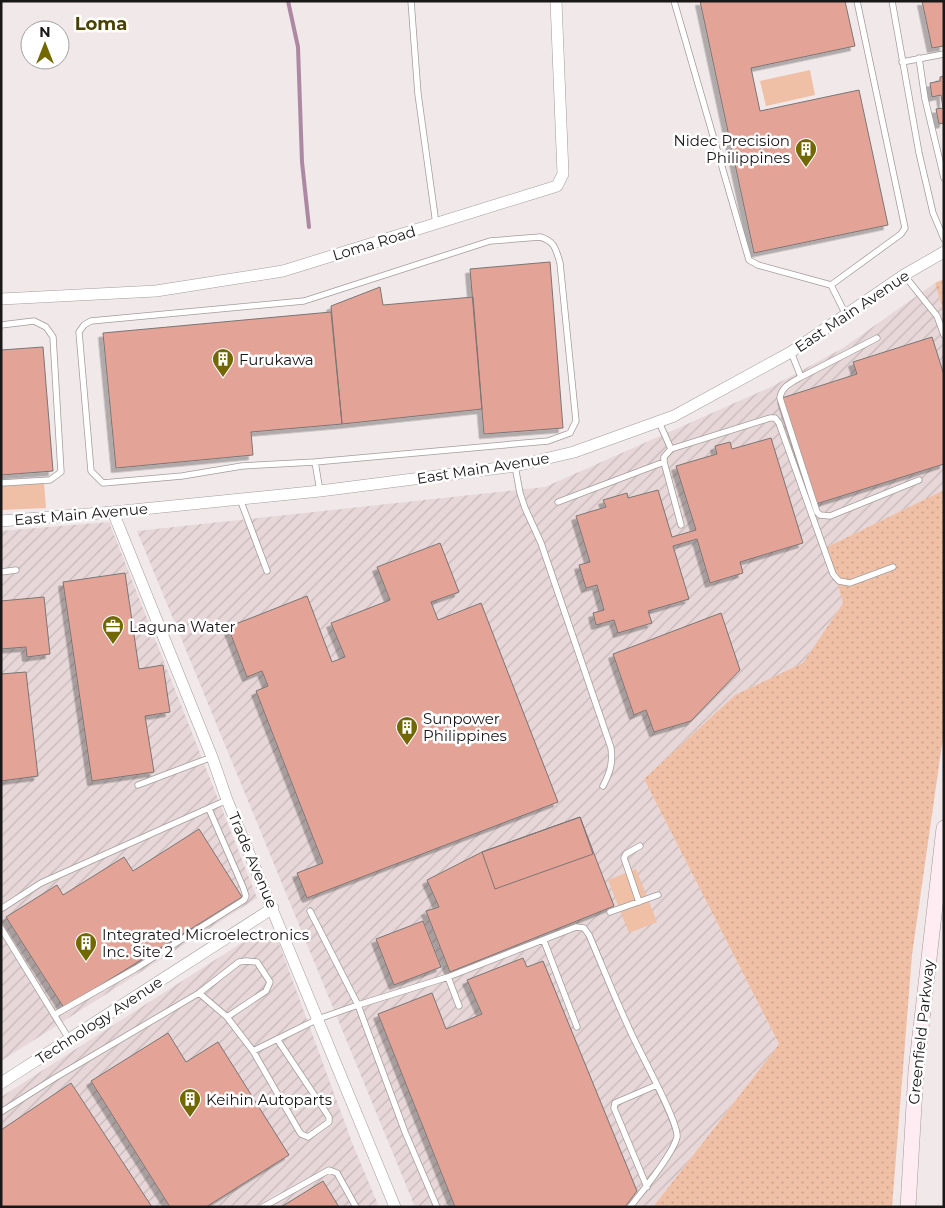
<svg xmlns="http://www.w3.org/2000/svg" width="945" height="1208" font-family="Montserrat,sans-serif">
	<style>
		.industrial { fill: url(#industrial-furrows) }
		.green { fill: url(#green-dots) }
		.pitch { fill: #efc0a6 }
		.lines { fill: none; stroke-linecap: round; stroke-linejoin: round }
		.stream { stroke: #ad88a3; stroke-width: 4 }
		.building { fill: #e3a497; stroke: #7b7574; filter: url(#shadow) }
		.service-casing { stroke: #a39c9c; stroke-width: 7 }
		.minor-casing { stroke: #a39c9c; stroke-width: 12 }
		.secondary-casing { stroke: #a39c9c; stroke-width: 16 }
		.service { stroke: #fff; stroke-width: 5.5 }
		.minor { stroke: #fff; stroke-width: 11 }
		.secondary { stroke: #ffebf2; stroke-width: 15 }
		.labels { text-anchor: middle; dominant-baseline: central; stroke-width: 5; stroke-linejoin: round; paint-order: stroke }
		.poi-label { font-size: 15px; fill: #1a1718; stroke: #fff; text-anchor: start }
		.street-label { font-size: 15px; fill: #1a1718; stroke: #fff }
		.quarter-label { font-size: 18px; font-weight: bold; fill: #484200; stroke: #fff }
	</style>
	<defs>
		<pattern id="industrial-furrows" width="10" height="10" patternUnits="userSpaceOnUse" patternTransform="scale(1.25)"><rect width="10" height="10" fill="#e7d7d8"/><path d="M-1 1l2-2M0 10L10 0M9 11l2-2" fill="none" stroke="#c6b8b9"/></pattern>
		<pattern id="green-dots" width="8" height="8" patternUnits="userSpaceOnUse" patternTransform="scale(1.25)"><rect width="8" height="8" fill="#efc0a6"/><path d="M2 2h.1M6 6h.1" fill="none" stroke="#cca48e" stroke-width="1.8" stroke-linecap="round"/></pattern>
		<filter id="shadow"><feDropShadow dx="-4.5" dy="4.5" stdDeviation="0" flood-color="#0004"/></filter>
	</defs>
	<rect width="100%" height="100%" fill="#f0e8e9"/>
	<path class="industrial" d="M935,283L944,314V490L827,547L843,603L803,663L735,695L644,779L779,1044L653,1207H415L137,531L545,487L771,387L843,348Z
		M109,522L257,898L1,1061V531Z
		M266,931L277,938L353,1145L379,1207H259L294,1183L257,1207H1V1097L257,933Z"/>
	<path class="green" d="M944,279V314L935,283Z
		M944,490V730L912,955L892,1207H653L779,1044L644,779L735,695L803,663L843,603L827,547Z"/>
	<path class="pitch" d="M810,70L815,95L766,106L760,81Z
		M44,483L46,508L1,510V485Z
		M636,869L657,922L629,933L608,880Z"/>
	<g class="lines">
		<path class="stream" d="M288,1L298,47L302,162L309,227"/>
	</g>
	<path class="building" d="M700,1H845L855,46L751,68L760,111L859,90L888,225L754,253Z
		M922,1H944V46L932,48Z
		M944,76V123L939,124L936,109L943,108L941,95L932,97L930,83L940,81V77Z
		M550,262L563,428L484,434L470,269Z
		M380,287L383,305L473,297L482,409L342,424L331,306Z
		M331,312L342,424L251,432L253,455L116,468L103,333Z
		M932,337L944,375V464L816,504L782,398L857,374L853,362Z
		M43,347L53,471L1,475V350Z
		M771,438L803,543L740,562L743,573L710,583L697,539L673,546L689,599L648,611L652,623L618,633L614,620L596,625L593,613L604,610L597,585L586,588L579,565L590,562L576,516L606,507L603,500L627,493L628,498L658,490L672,537L696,530L676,466L717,454L715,446L730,442L732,449Z
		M440,543L459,592L431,602L438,620L481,603L558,802L307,898L297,873L323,863L256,691L268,686L262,671L247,677L228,627L307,596L332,662L345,657L331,623L390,600L377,567Z
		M125,573L139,669L163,665L170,712L145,716L154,772L92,781L63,582Z
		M44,597L50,654L27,657L26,647L1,649V601Z
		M721,613L740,670L691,721L654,732L646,710L634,715L613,654Z
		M26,672L38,776L1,781V674Z
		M580,817L593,854L495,889L482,852Z
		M580,817L614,906L450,972L426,911L439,907L427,880L482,852Z
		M199,829L242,897L64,1008L6,917L57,885L63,895L124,857L133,871Z
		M423,921L441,967L394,985L376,939Z
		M523,958L527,967L543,961L637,1191L625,1207H455L378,1014L432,993L446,1029L482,1014L467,980Z
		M168,1033L186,1062L218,1042L289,1155L206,1207H170L91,1081Z
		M71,1083L152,1207H1V1130Z
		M323,1181L339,1207H281Z"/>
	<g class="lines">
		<g class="service-casing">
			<path id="service" d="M411,1L418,94L436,224
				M674,1L749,260L758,265L831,285L846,315
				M892,1L919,153L933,213L944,239
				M919,58L925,99L944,178
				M902,62L944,54
				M540,237C555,241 556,250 560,263L576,421L570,433L548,441L315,462L242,466L182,476L103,483L91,471L79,332L84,325L91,321L304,301L490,241Z
				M904,275L937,316L944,335
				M831,285L901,234L905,228L857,1
				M1,325L34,321L46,327L53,337L61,472L50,480L1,483
				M791,352L801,377L877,338
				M801,377C792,382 781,387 780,398L817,512L820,515L830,516L919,480
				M659,422L671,449L664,457V462L681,525
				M671,449L770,418H775L779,423L833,574L839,581L850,583L893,567
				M315,462L320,491
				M515,466L520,493L525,508L541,543L611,748C613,763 610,773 603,786
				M240,499L267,571
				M558,502L664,462
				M1,572L16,570
				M138,785L212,757
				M639,902L624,858L626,854L640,846
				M1,909L41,883L227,800
				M610,912L658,895
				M1,928L69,1039
				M544,941L577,1027
				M448,977L459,1006
				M199,993L227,1017L253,1051L299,1131L301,1134L308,1137L329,1122V1117L277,1039
				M54,1015L135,969L244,900L246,896L243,887L209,809
				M253,1051L318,1019L358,1005L310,911
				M1,1112L53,1079L199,993L239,962L246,961L257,962L270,982L266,991L227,1017
				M647,1187L614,1108L615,1103L657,1085
				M263,1207L329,1170L337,1173L356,1207
				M437,1207L405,1132L358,1005L448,977L576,927L584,928L589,935C602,965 614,996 628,1026C636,1046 679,1122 677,1137C674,1153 641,1193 630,1207"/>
		</g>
		<g class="minor-casing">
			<path id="minor" d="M1,299L156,291L283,271L557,186L563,174L556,1
				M113,512L212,757L227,800L395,1207
				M1,521L113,512L320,491L515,466L574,452L674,416L791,352L904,275L944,252
				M1,1083L273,908"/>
		</g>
		<g class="secondary-casing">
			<path id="secondary" d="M908,1207L916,1071L944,828"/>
		</g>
		<use href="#service" class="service"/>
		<use href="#minor" class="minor"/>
		<use href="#secondary" class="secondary"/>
	</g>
	<defs>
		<g id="building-pin" transform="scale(1.125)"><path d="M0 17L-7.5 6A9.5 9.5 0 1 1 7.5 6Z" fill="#716800" stroke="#fff"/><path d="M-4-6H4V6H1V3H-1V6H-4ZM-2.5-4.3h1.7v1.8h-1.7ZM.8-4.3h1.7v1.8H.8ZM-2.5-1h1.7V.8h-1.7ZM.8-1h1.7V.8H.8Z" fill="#fff"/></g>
		<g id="office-pin" transform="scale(1.125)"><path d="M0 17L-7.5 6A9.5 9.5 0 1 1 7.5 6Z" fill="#716800" stroke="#fff"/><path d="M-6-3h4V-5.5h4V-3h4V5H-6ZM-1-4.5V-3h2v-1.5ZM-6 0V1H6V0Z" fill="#fff"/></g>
	</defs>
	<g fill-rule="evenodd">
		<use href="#building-pin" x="806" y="149"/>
		<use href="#building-pin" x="223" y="359"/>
		<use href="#office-pin" x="113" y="626"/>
		<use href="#building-pin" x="407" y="727"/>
		<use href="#building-pin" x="86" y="943"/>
		<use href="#building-pin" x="190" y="1099"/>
	</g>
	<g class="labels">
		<g class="poi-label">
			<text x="790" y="140" text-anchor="end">Nidec Precision<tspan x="790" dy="17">Philippines</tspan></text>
			<text x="239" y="359">Furukawa</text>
			<text x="129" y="626">Laguna Water</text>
			<text x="423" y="718">Sunpower<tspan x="423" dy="17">Philippines</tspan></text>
			<text x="102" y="934">Integrated Microelectronics<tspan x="102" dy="17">Inc. Site 2</tspan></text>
			<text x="206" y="1099">Keihin Autoparts</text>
		</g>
		<g class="street-label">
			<text transform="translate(374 243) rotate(-17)">Loma Road</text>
			<text transform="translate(852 311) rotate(-34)">East Main Avenue</text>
			<text transform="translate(483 468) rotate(-9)">East Main Avenue</text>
			<text transform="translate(81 514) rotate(-5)">East Main Avenue</text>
			<text transform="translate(253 860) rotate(67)">Trade Avenue</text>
			<text transform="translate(99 1020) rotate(-33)">Technology Avenue</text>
			<text transform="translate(921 1032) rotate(-84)">Greenfield Parkway</text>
		</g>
		<g class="quarter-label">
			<text x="101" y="24">Loma</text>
		</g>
	</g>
	<rect width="945" height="1208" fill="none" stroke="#1a1718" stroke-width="5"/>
	<g transform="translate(45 45)"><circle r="24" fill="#ffffff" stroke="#a3a2a3"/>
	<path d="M0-4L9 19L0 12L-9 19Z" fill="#716800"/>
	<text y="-8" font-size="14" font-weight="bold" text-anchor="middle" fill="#1a1718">N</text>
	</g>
</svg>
